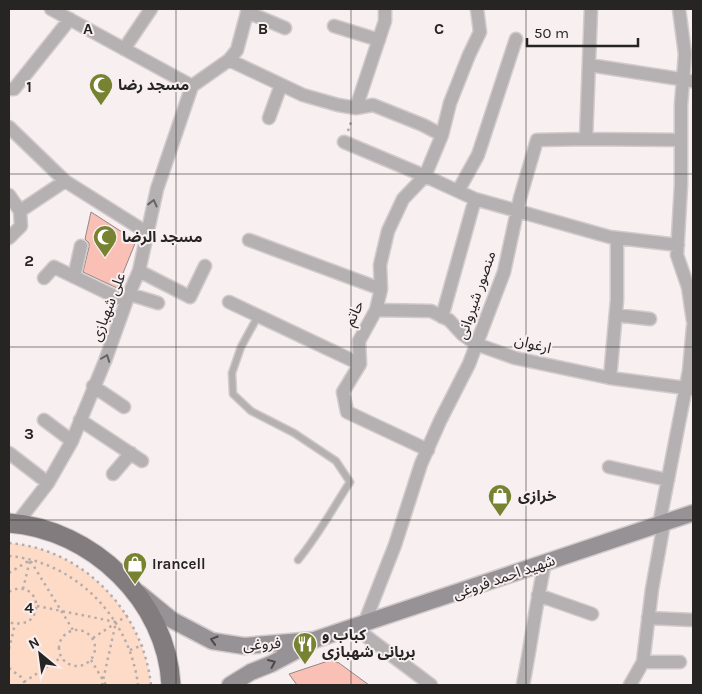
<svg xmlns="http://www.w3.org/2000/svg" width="702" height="694" font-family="Karla,'Noto Sans Arabic',sans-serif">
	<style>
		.green { fill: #fedbc7 }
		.building { fill: #fabfb5; stroke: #928988 }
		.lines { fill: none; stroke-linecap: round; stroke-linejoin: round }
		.service-casing { stroke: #d2cacb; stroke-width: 9 }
		.minor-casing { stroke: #d2cacb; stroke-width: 15 }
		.secondary-casing { stroke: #d2cacb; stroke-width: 19 }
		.primary-casing { stroke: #d2cacb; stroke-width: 21 }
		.path { stroke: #b4adad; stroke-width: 2.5; stroke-dasharray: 2.5 4; stroke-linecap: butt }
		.service { stroke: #b5b1b3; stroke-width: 6 }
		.minor { stroke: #b5b1b3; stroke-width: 12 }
		.secondary { stroke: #979295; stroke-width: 16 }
		.primary { stroke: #827c7f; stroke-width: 19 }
		.oneway { stroke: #676364 }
		.oneway2 { stroke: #4e4a4c }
		.grid { fill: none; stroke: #272424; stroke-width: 1; stroke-opacity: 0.55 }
		.labels { text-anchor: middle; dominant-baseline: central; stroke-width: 4; stroke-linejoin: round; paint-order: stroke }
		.poi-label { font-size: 15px; font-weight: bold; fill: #272424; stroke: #f8eff0; text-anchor: start }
		.street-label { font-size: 15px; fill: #272424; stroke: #f8eff0 }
		.grid-label { font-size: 16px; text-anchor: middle; font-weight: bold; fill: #272424; stroke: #f8eff0; stroke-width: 4; stroke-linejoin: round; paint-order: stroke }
	</style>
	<rect width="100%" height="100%" fill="#f8eff0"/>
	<path class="green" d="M9,543C84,549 143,612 151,685H9Z"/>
	<path class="building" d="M91,212L136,241L117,288L83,272L89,247V243L85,239Z
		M331,660L339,663L369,685H297L289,674Z"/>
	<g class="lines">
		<g class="service-casing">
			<path id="service" d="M258,316L241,347L232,373L233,394L251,411L294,433L336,461L350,482C333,508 318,536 298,560"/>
		</g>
		<g class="minor-casing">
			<path id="minor" d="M51,9L192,86
				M679,9L685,54L681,105V185L677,255L688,287L693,321
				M247,12L285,28
				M334,26L379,40
				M124,49L151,9
				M229,60L303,95L338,105L356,108L373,105L423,125L442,135
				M589,65L693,81
				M192,86L229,60L237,50L248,9
				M9,89H14L70,19
				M356,108L385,21V9
				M269,118L281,85
				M9,127L65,181L146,232
				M586,139L681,140
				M344,142L425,176L475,199L610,237L678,245
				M458,191L478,155L516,39
				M9,195L20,211L21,226L9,238
				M20,211L65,181
				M249,240L381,289
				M139,271L190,297L205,266
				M74,277L81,246
				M44,278L54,267L118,298L129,294L158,303
				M229,302L360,364
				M376,310L431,311L449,320L462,334L476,344L515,358L610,378L693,389
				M616,315L650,319
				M442,317L475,199
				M610,378L617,300V238
				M93,386L124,407
				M44,420L72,441
				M80,420L142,461
				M428,450L347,412L343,392L360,364L359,341L376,310L381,289L380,265L388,231L403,199L425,176L442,135L450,103L469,55L480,32L477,9
				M9,453L48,483
				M609,467L668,480
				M113,474L131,453
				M17,523L48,483L72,441L105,361L129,294L139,271L157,189L192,86
				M659,525L689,371L693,327
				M538,595L592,614
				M648,618L693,620
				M364,624L395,545L421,464L440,421L469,364L504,272L520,198L537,140L586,139L591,9
				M354,627L431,685
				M643,662H680
				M523,685C531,644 536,603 545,563
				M630,685L643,662L652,589L664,523"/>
		</g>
		<g class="secondary-casing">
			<path id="secondary" d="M139,593L172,620L212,641L244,646L314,640L693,513
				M230,685L251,672L271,664L309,644"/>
		</g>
		<g class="primary-casing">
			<path id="primary" d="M9,523C92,529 167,601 171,685"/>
		</g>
		<path class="path" d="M348,131L352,119
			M9,543C84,549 143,612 151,685
			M9,556C77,562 130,619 138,685
			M9,573L30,560L73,630
			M23,589L30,560
			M9,592C30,579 47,606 28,622L15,624L9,622
			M37,606L116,622L102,685
			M59 648a18 18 0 1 1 36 0a18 18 0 1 1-36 0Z
			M93,638L128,615
			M9,649L15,624
			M130,650L143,645
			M91,660L106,685
			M9,668L21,677L26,685
			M24,682L62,657"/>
		<use href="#service" class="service"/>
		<use href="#minor" class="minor"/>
		<use href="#secondary" class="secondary"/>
		<use href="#primary" class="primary"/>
	</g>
	<defs><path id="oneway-chevron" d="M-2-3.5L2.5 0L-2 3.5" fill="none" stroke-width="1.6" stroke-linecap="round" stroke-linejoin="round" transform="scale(1.25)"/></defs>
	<g class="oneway">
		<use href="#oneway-chevron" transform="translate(153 203) rotate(-76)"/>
		<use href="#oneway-chevron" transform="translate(106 358) rotate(-69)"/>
	</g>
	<g class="oneway2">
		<use href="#oneway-chevron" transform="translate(214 640) rotate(-163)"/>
		<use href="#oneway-chevron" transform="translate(272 663) rotate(-24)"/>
	</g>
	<path class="grid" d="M176,9V685M351,9V685M526,9V685M9,174H693M9,347H693M9,520H693"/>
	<defs>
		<g id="mosque-pin" transform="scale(1.25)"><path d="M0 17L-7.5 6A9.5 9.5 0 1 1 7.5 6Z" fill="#778330" stroke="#f8eff0"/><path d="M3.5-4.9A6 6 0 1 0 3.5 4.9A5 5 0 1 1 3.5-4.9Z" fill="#fff"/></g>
		<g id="shop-pin" transform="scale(1.25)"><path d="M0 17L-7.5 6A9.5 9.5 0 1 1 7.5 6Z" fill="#778330" stroke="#f8eff0"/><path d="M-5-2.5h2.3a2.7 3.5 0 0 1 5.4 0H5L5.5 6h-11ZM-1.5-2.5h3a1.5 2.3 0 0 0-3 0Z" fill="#fff"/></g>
		<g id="restaurant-pin" transform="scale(1.25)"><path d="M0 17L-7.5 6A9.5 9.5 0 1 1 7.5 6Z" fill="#778330" stroke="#f8eff0"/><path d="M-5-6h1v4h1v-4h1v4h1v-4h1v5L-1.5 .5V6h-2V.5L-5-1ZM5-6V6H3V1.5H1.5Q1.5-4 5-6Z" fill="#fff"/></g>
	</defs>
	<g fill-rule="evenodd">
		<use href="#mosque-pin" x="101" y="85"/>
		<use href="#mosque-pin" x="105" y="237"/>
		<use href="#shop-pin" x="500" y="496"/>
		<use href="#shop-pin" x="135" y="564"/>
		<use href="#restaurant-pin" x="305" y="644"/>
	</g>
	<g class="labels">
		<g class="poi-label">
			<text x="118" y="85">مسجد رضا</text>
			<text x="122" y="237">مسجد الرضا</text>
			<text x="518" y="496">خرازی</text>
			<text x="152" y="564">Irancell</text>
			<text x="322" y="635">کباب و<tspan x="322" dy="17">بریانی شهبازی</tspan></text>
		</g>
		<g class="street-label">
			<text transform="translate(476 295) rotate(-71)">منصور شیروانی</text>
			<text transform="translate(108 307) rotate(-69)">علی شهبازی</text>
			<text transform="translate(354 313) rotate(-64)">حاتم</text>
			<text transform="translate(533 344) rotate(14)">ارغوان</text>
			<text transform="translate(504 577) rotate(-19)">شهید احمد فروغی</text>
			<text transform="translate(262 644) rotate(-3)">فروغی</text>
		</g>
	</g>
	<g class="grid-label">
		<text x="88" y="34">A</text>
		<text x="263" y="34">B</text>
		<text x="439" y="34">C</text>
		<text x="29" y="92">1</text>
		<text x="29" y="266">2</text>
		<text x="29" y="439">3</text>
		<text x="29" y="613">4</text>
	</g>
	<rect width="702" height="694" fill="none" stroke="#272424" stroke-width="20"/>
	<g transform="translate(40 654) rotate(331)" stroke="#f8eff0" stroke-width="4" paint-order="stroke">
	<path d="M0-4L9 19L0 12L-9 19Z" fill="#272424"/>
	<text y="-8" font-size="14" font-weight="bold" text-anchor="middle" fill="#272424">N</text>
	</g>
	<path d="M527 38v8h111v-8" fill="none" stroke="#272424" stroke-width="2.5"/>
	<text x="534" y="38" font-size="15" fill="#272424" stroke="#f8eff0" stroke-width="4" paint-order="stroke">50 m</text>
</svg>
